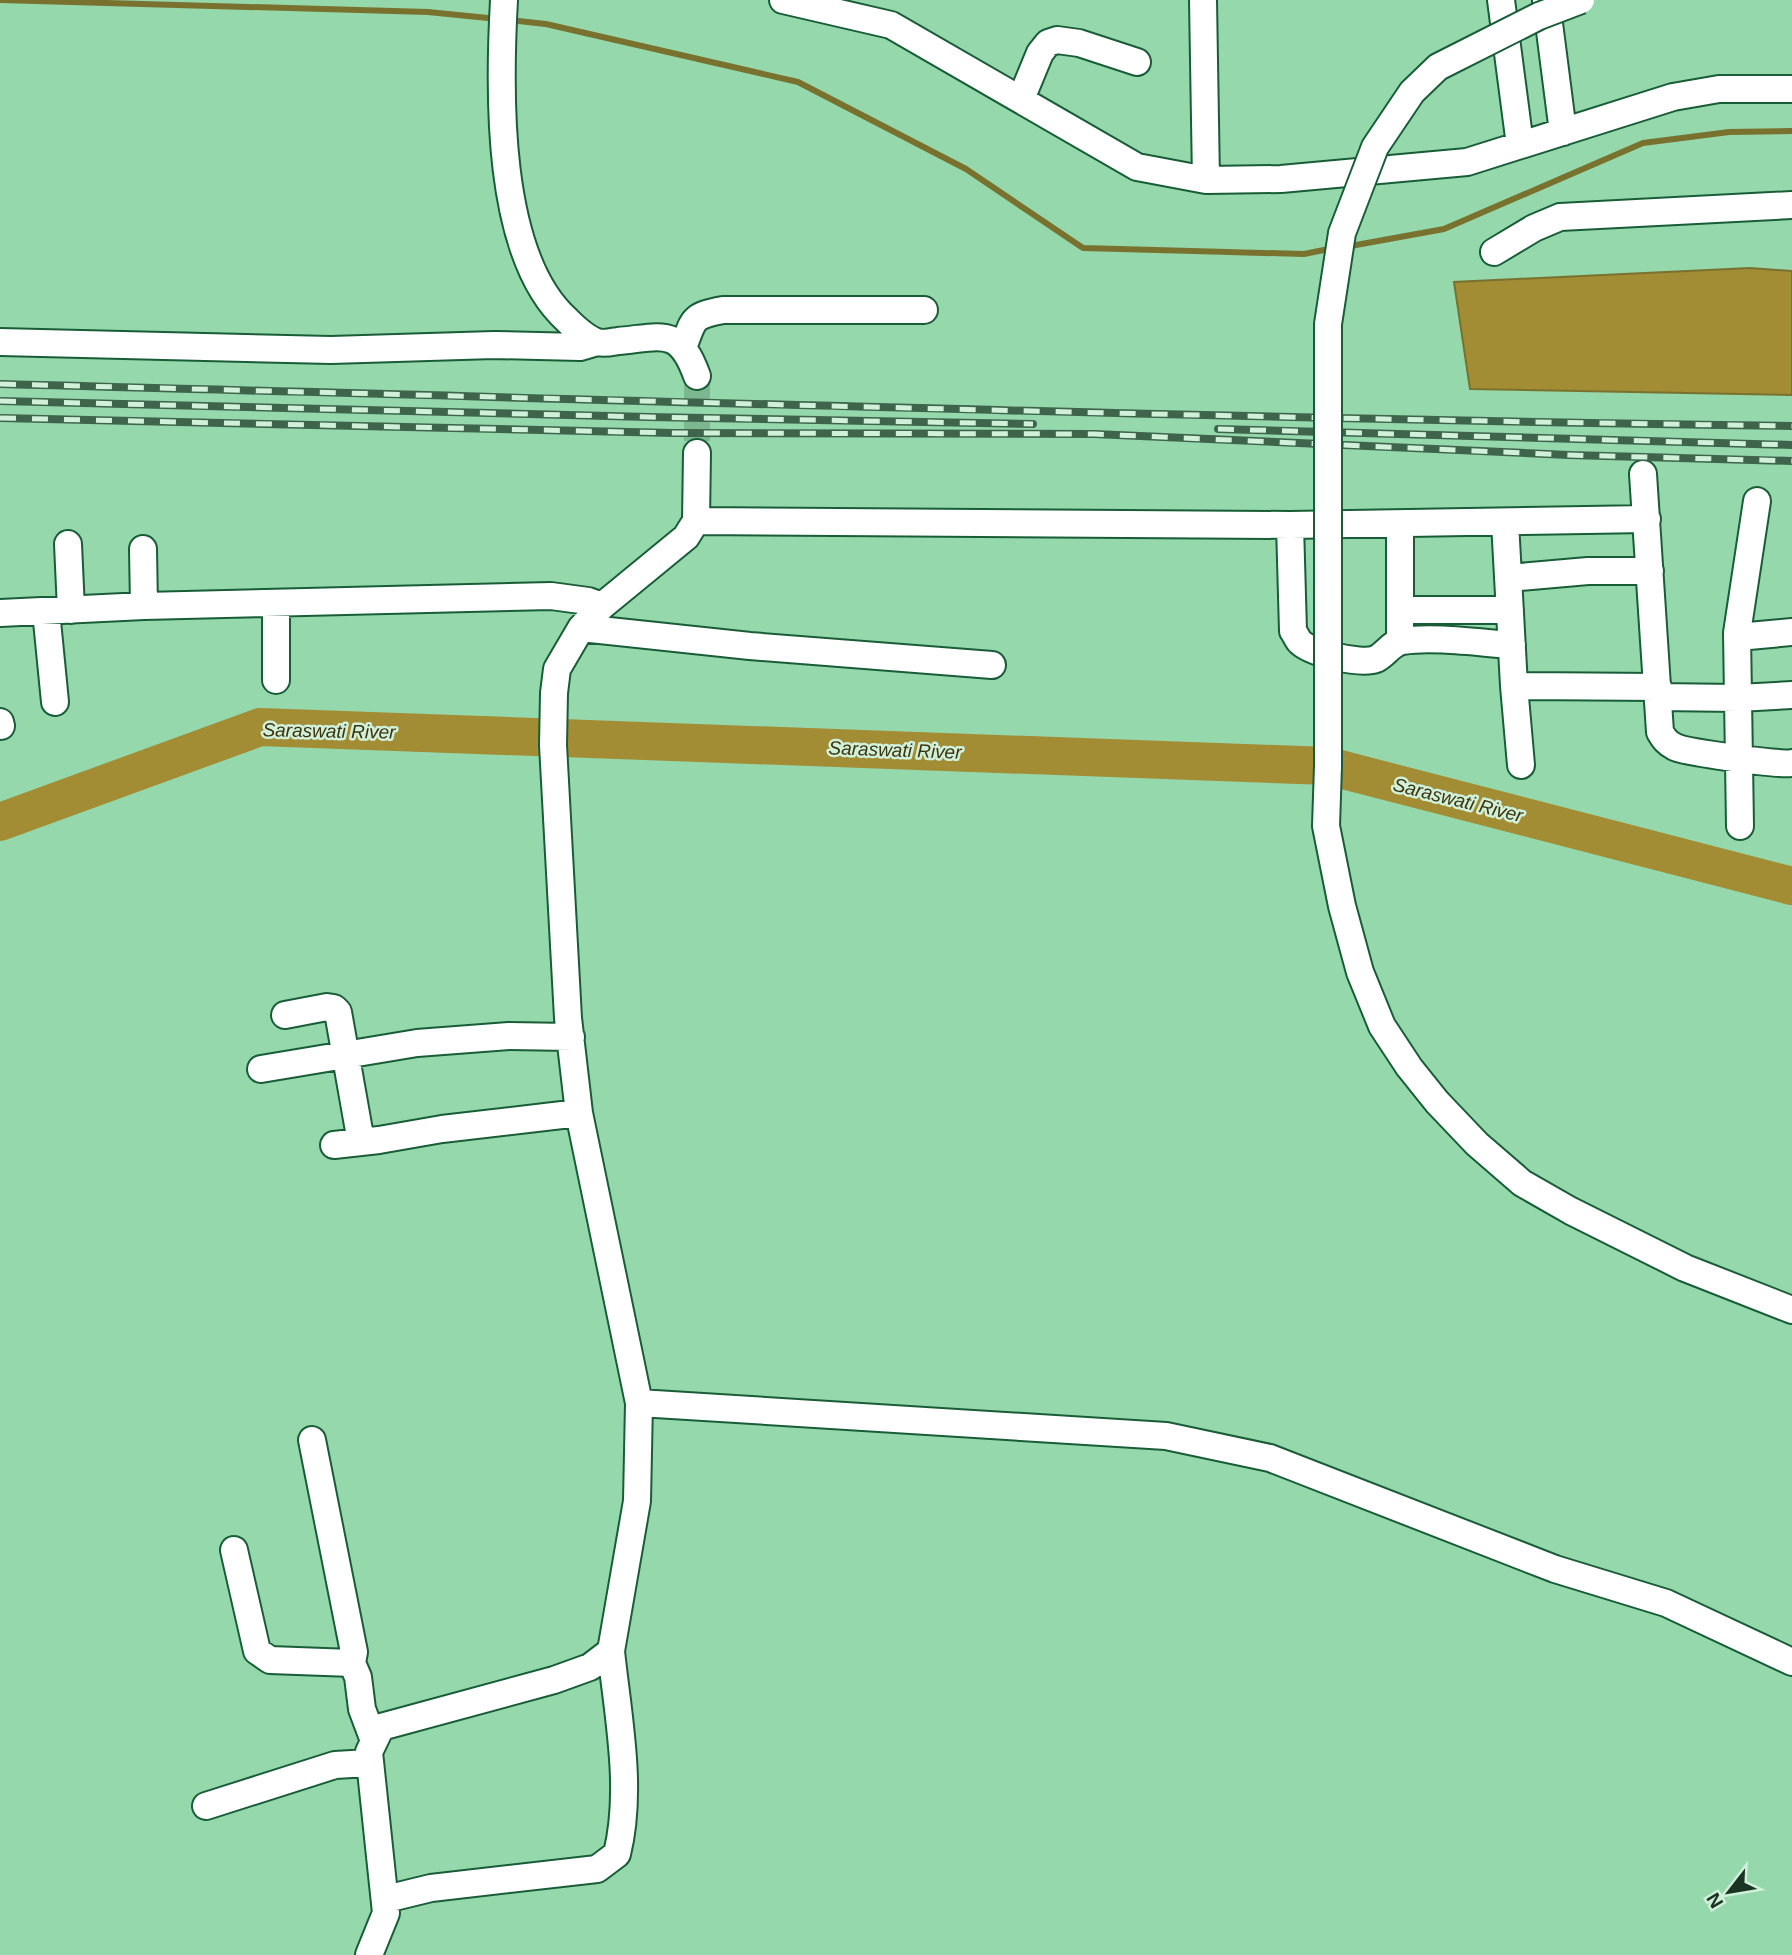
<svg xmlns="http://www.w3.org/2000/svg" width="1792" height="1955" font-family="Helvetica,sans-serif">
	<style>
		.water { fill: #a28c34; stroke: #79722f; stroke-width: 2 }
		.lines { fill: none; stroke-linecap: round; stroke-linejoin: round }
		.stream { stroke: #79722f; stroke-width: 6 }
		.river { stroke: #a28c34; stroke-width: 38 }
		.minor-tunnel { stroke: #7cb791; stroke-width: 26; stroke-dasharray: 26 13; stroke-linecap: butt }
		.minor-casing { stroke: #185d37; stroke-width: 30 }
		.minor { stroke: #fff; stroke-width: 26 }
		.rail-casing { stroke: #3e654c; stroke-width: 8 }
		.rail { stroke: #d0f0d9; stroke-width: 5; stroke-dasharray: 16; stroke-linecap: butt }
		.minor-bridge-casing { stroke: #185d37; stroke-width: 30; stroke-linecap: butt }
		.minor-bridge { stroke: #fff; stroke-width: 26 }
		.labels { text-anchor: middle; dominant-baseline: central; stroke-width: 5; stroke-linejoin: round; paint-order: stroke }
		.water-label { font-size: 19px; font-style: italic; fill: #3d330d; stroke: #d0f0d9 }
	</style>
	<rect width="100%" height="100%" fill="#95d8ac"/>
	<path class="water" d="M1750,268L1792,271V395L1470,389L1454,282Z"/>
	<g class="lines">
		<path class="stream" d="M0,0L428,12L498,19
			M509,20L546,24L798,82L966,169L1083,248L1304,254L1334,248
			M1345,247L1444,229L1643,143L1729,132L1792,131"/>
		<path class="river" d="M0,822L260,727L1328,766L1792,886"/>
		<path class="minor-tunnel" d="M697,376V453"/>
		<g class="minor-casing">
			<path id="minor" d="M504,0C499,90 495,255 567,320C575,328 585,338 597,342C603,344 612,342 618,341C662,337 679,326 697,376
				M783,0L891,25L1137,167L1206,180L1281,179L1467,162L1673,97L1719,89H1792
				M1203,0L1206,180
				M1501,0L1520,145
				M1546,0L1563,132
				M1021,99L1040,53L1048,43L1057,40L1079,43L1137,62
				M1494,252L1534,228L1560,217L1792,205
				M0,342L331,350L494,345L580,347L597,342
				M683,348C694,319 691,316 723,310H924
				M1643,474L1660,732C1664,739 1667,743 1675,747C1685,752 1783,766 1792,763
				M696,521L1290,525L1647,519
				M1505,522L1514,686L1521,765
				M1400,524V641
				M1290,525L1293,631C1294,632 1298,640 1299,641C1309,653 1361,665 1376,659C1386,654 1391,643 1403,641C1431,636 1482,643 1512,645
				M68,544L71,610
				M143,549L144,606
				M1508,578L1588,571H1650
				M1400,610H1510
				M46,611L55,702
				M0,613L144,606L551,596L588,601L602,606
				M581,628L750,646L992,665
				M1738,637L1792,632
				M276,680V603
				M1514,686L1658,687
				M1658,697L1738,698L1792,695
				M0,722L1,726
				M1328,766L1326,826L1342,906L1360,972L1382,1026L1409,1067L1437,1102L1477,1144L1522,1183L1571,1211L1685,1268L1792,1310
				M1740,826L1737,633L1757,501
				M285,1015L327,1007L334,1008L338,1012L361,1142
				M261,1069L417,1043L509,1036L571,1037
				M334,1145L379,1140L442,1129L579,1113
				M639,1403L1166,1436L1270,1458L1555,1569L1666,1603L1792,1662
				M312,1440L354,1652L352,1663
				M234,1550L257,1651L270,1660L352,1663L358,1677L362,1709L374,1741
				M206,1806L335,1765L369,1763
				M386,1899L431,1888L597,1869L617,1854C633,1789 618,1717 611,1651
				M369,1955L386,1913L369,1752L381,1727L554,1680L590,1667L611,1651L637,1501L639,1403L579,1113L568,1018L553,745L554,693L557,669L581,628L602,606L686,537L696,521L697,453"/>
		</g>
		<use href="#minor" class="minor"/>
		<g class="rail-casing">
			<path id="rail" d="M0,384C597,399 1195,418 1792,426
				M0,401L648,417L1033,424
				M0,418L674,433L1094,434L1569,455L1792,461
				M1218,429L1792,445"/>
		</g>
		<use href="#rail" class="rail"/>
		<g class="minor-bridge-casing">
			<path id="minor-bridge" d="M1328,766V324L1342,233L1375,147L1412,92L1438,67L1539,16L1581,0"/>
		</g>
		<use href="#minor-bridge" class="minor-bridge"/>
	</g>
	<g class="labels">
		<g class="water-label">
			<text transform="translate(329 731) rotate(1)">Saraswati River</text>
			<text transform="translate(895 750) rotate(2)">Saraswati River</text>
			<text transform="translate(1458 800) rotate(14)">Saraswati River</text>
		</g>
	</g>
	<g transform="translate(1729 1892) rotate(239)" stroke="#d0f0d9" stroke-width="5" paint-order="stroke">
	<path d="M0-5L12 26L0 18L-12 26Z" fill="#193423"/>
	<text y="-10" font-size="19" font-weight="bold" text-anchor="middle" fill="#193423">N</text>
	</g>
</svg>
